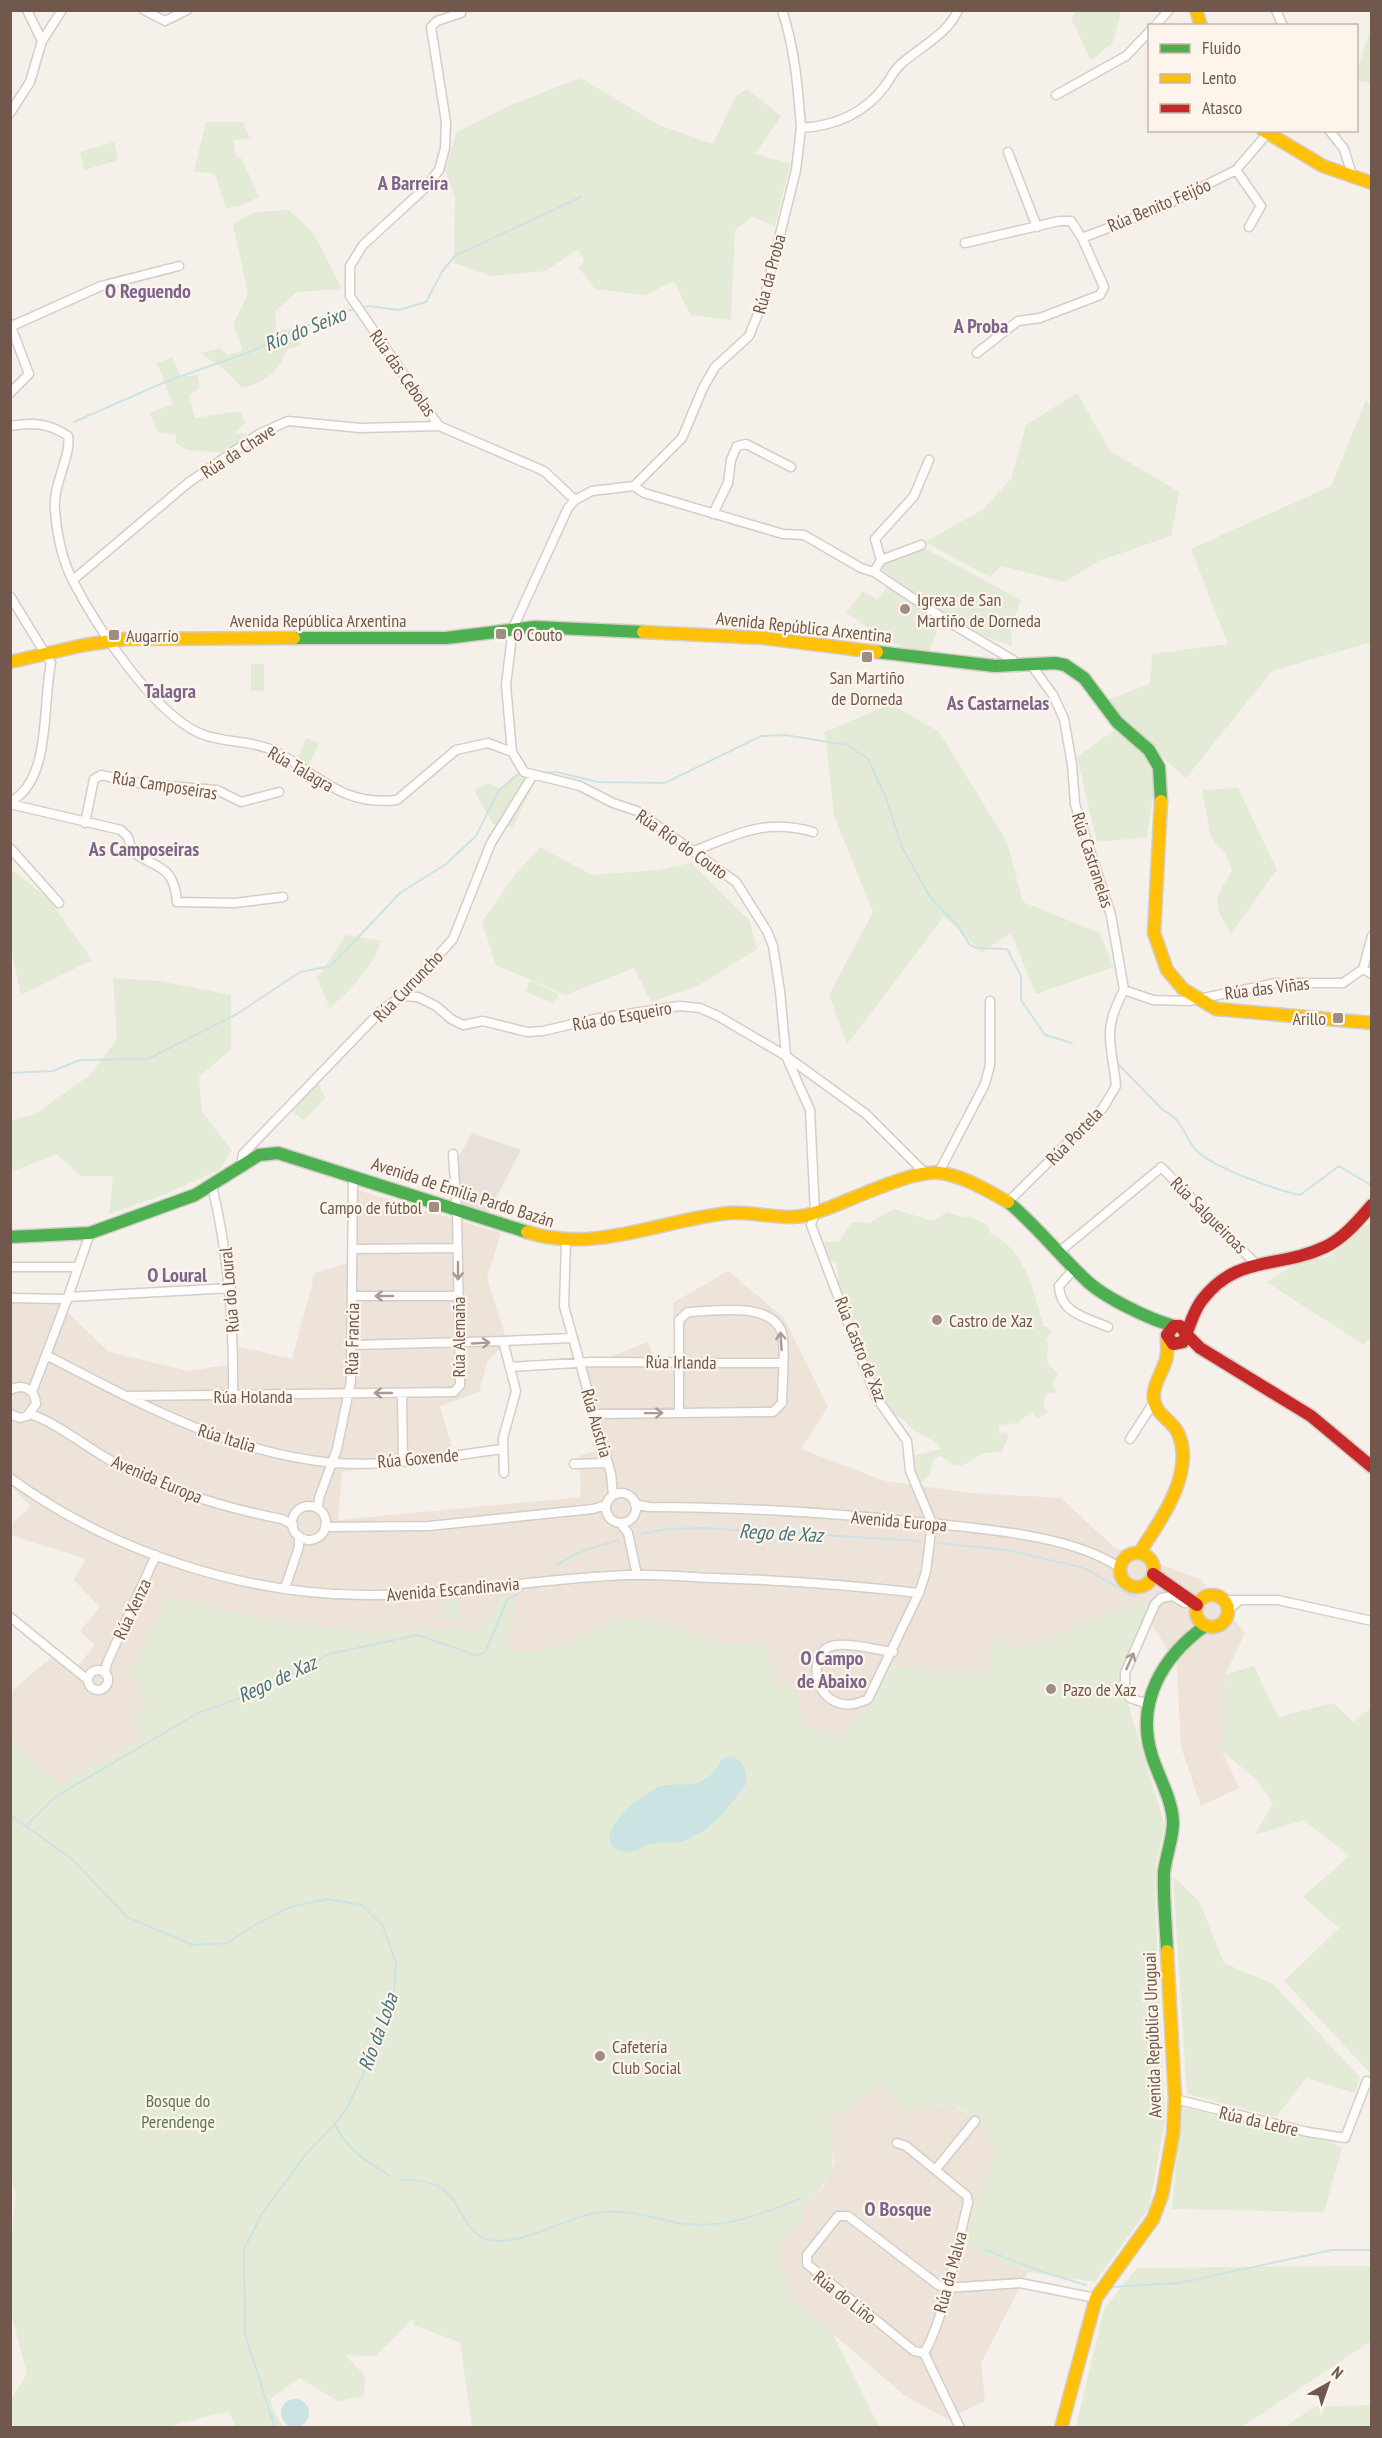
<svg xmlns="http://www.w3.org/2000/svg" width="1382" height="2438" font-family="'PT Sans Narrow',sans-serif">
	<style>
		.residential { fill: #eee3d8 }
		.industrial { fill: #e7e0db }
		.green { fill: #e3ead6 }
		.water { fill: #cce3e4 }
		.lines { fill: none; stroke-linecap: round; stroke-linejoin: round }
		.stream { stroke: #cce3e4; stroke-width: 2 }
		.street-casing { stroke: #d4cdc8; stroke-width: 11 }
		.fast-casing { stroke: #d4cdc6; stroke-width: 15 }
		.slow-casing { stroke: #d4cdc6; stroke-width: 15 }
		.jam-casing { stroke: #d4cdc6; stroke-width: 15 }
		.street { stroke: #fefdfc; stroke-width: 8 }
		.fast { stroke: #4caf50; stroke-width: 12 }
		.slow { stroke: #ffc107; stroke-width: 12 }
		.jam { stroke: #c62828; stroke-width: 12 }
		.oneway { stroke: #a99a92 }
		.poi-dot { fill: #9f8d83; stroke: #fdf5eb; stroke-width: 2 }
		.labels { text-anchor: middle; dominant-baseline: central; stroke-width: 4.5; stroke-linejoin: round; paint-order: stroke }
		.street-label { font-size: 18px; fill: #70584c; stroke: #fdf5eb }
		.poi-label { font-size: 18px; fill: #70584c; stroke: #fdf5eb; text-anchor: start }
		.park-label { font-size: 18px; fill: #597a49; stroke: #fdf5eb }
		.neighbourhood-label { font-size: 20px; font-weight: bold; fill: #7d658c; stroke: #fdf5eb }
		.water-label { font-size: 20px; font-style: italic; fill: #45747b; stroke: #fdf5eb }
	</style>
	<rect width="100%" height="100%" fill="#f5f0ea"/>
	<path class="residential" d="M357,1190L501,1233L487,1278L507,1341L487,1362L479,1392L440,1406L454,1455L342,1472L338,1520L581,1497L579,1456L602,1449L585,1366L648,1342L655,1362L675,1358L673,1303L728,1271L784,1318L828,1407L801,1449L884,1481L973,1493L1061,1498L1115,1548L1200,1579L1245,1633L1225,1675L1222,1751L1239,1788L1201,1806L1181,1747L1177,1665L1146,1614L1133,1604L1043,1641L1015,1648L992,1638L988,1675L891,1666L875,1698L838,1739L804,1725L792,1685L779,1688L764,1644L719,1643L667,1624L576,1640L544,1651H507L466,1628L361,1631L281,1622L148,1702L145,1737L60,1785L11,1741V1692L55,1654L77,1667L95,1645L80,1631L100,1607L74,1580L86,1559L11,1535V1524L31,1506L11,1486V1296L69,1297L67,1312L109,1352L189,1371L231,1364L236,1346L292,1359L315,1273L354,1261Z
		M883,2084L907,2114L926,2106L951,2105L979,2120L997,2152L962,2245L1028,2272L981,2363L985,2401L947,2419L904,2395L791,2298L775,2248L801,2225L802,2208L824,2186L835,2162L826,2121Z"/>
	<path class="industrial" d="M472,1133L521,1150L487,1215L459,1205V1156Z"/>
	<path class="green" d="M1078,11H1121L1113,42L1091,61L1071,18Z
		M1371,28V83L1357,81V71Z
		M581,78L659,125L713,144L736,96L747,89L781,116L758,150L753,153L790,164L775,226L753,217L735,230L731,320L690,315L674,281L645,295L595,289L579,268L584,260L578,249L546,271L492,276L454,263L455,197L445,170L457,132L515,103Z
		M206,122H243L250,139L233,140L236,157L242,159L259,197L239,206L226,208L215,174L194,171Z
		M114,142L118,160L84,170L80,152Z
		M289,210L314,234L342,289L297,292L275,311L276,330L298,328L301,346L288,348C279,371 267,382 242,388L225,370L200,353L220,348L228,355L243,350L233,325L248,294L233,224L255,212Z
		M172,357L181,377L197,375L200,388L189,395L195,418L239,411L246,422L234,433L248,434L223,453L187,450L176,443V435L158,432L150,413L173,404L157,363Z
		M1077,393L1110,451L1179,492L1171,536L1101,560L1064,582L1001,566L990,577L925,542L982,510L1011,479L1026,425Z
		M1366,400L1372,408L1371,644L1368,643L1272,671L1186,778L1127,726L1107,702L1111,698L1150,684L1152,654L1228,644L1191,549L1331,486Z
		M921,546L1021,600L1011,628L1012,646L976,633L933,607L882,570L884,563Z
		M889,584L940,622L928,654C899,653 870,628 846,613L863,591L878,600Z
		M251,664H264V691H251Z
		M891,704L939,732L1007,842L1023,902L1100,933L1113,967L1036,994L1011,933L982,952L944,917L847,1044L829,995L873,912L834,816L825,732Z
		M1115,730L1146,755L1155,782L1147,837L1097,842L1077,757Z
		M306,738L319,743L308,768L297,760Z
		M521,773L533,784L513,827L493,824L474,790L490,783L500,788Z
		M1238,788L1277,870L1231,933C1211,902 1214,901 1232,871L1226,855L1211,837L1202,790Z
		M540,847L592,875L658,870L692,863L749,920L757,949L697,986L651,1002L634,968L565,995L496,965L482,922L515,875Z
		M11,872H15L48,898L92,960L21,995L11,947Z
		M346,935L381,941C371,970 352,988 330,1008L317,978Z
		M113,978L159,981L231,995V1049L199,1077L202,1112L232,1151L219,1170L161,1196L109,1214L113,1176H81L56,1154L11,1172L10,1121L34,1115L90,1075L117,1039Z
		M530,981L559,994L554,1004L526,992Z
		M318,1082L325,1098L304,1120L292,1112Z
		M894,1209L929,1220H935L947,1212L964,1218L971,1217L988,1225L990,1233C1027,1251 1033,1292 1044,1327H1049L1051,1332L1045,1340L1049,1344C1044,1365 1046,1360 1058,1373L1052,1385L1058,1393H1046L1043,1406L1048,1412L1037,1418L1032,1412L1017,1423L999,1425V1434L1007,1433L1008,1437L1002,1452L983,1453L964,1465H954L941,1456L935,1457L929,1475L920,1483L913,1480V1456L941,1449C934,1437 922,1437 912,1429C906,1424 904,1419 896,1415L894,1417C876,1388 848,1341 838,1308C833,1293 841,1278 836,1262C826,1258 824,1252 825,1242H839L852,1222L869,1223Z
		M1369,1223L1372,1226L1371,1337L1363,1344L1266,1282L1301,1261L1329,1257Z
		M507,1596L516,1605L502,1648L507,1651H544L576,1640L622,1618L667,1624L719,1643L764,1644L779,1687L792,1684L804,1725L838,1739L875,1698L891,1666L988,1675L992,1637L1015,1648L1043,1641L1133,1604H1151L1122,1666L1120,1678L1165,1826L1156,1863L1155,1895L1165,2120L1149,2208L1095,2282L1028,2272L962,2245L997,2152C973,2110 957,2093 907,2114L883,2084L827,2121C837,2170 838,2171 802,2208L801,2225L775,2248L791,2298L833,2334L879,2427H472L460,2342L415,2326L412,2319L376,2356L345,2355L365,2376L364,2396L338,2401L299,2378L270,2399L276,2416L284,2427H235L229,2411L167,2427H11V2399L27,2374L11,2312V2244L16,2192L11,2180V1741L60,1785L145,1737L129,1719L148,1702L130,1673L168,1598L282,1622L361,1631L466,1628L475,1633L502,1598Z
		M458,1601L459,1618L442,1620L440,1603Z
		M1254,1666L1278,1717L1333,1703L1353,1722L1371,1708V2074L1284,1981L1339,1928L1303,1897L1349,1856L1304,1820L1255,1835L1273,1803L1257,1780L1222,1751L1225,1675Z
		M1173,1876L1199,1901L1224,1963L1273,1984L1360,2077L1355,2093L1306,2078L1276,2117L1187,2094Z
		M1181,2107L1330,2142L1342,2148L1324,2212L1172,2209Z
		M1371,2266V2341L1242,2427H1076L1104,2309L1137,2268Z
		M1371,2405V2427H1285L1314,2407Z"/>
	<path class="water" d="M730,1756C743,1759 748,1772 746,1784C731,1805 711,1831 686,1840C670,1846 650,1838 637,1851C629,1851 620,1853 614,1848C594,1832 646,1789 662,1786C674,1783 688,1787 699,1782C711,1777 716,1770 722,1759Z
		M281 2413a14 14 0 1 1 28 0a14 14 0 1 1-28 0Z"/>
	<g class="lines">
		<path class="stream" d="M361,308L369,306L398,310L426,302L443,270L455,256L581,197
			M74,422L165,382L252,351L330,315L355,309
			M540,773L557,772L597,782L665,783L761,736L785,735L847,745L868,759L886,798L901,845L930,897L958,926L969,944L976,948L1007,949L1021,976V1000L1045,1035L1072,1043
			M1117,1063L1164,1111C1182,1118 1184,1137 1196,1150C1211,1167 1277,1190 1300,1195L1339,1166L1372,1186
			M10,1073L53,1071L80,1060L148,1059L237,1014L300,972L331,966L400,893L446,864L476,836L499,790L518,774
			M641,1534L668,1529L701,1528L921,1541
			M938,1543L1007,1550L1084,1568L1135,1597
			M556,1565L582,1551L619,1540
			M10,1815L72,1859L127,1917L193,1945L228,1943L253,1926L290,1907L327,1899L362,1905L383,1926L396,1963L394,1994L379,2041L348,2106L335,2124L306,2154L263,2212L244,2249L245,2334L275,2428
			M26,1826L55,1797L198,1713L268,1688L329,1654L418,1635L475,1655L485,1653L507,1600L521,1592
			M335,2124C346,2149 367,2162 390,2176
			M400,2180C413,2180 424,2180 436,2185C460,2195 463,2234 489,2240C522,2247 568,2215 603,2212C629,2209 655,2219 679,2223C721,2230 761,2215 799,2199
			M986,2250L1037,2270L1086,2285
			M1111,2287L1179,2283L1332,2250H1372"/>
		<g class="street-casing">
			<path id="street" d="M27,10L42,41
				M144,10L165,21L187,10
				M461,10V13L437,21L431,27L446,122L445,148L439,170L425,188L363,245L350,266V296L439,426L544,471L575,500
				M782,10C795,49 798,88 801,128
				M1276,10L1283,26
				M1155,26L1169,10
				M1056,95L1126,56L1150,31
				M10,113L30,82L42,41L62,10
				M1329,130L1344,149L1353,178
				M1008,152L1037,227
				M1236,170L1261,206L1249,227
				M965,243L1059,221H1071L1082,238L1158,209L1236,170L1267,134
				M10,324L29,374L10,393
				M12,326L101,286L179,266
				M977,353L1018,321L1040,318L1100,295L1104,287L1082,238
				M10,426C32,422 49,423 68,436C72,455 52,485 55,511C57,534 62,560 73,581C96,626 153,712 199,733C221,743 248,740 270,749C316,770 338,807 397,800L456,750L488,743L512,752
				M634,486L644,493L783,534L804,535L861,568L874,572L947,621L1013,660L1018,667
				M713,514L728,483L731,460L737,446L746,444L791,467
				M881,560L921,545
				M874,572L881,560L875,539L914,496L929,460
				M73,580L188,483L259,434L288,421L360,428L439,426
				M10,596L51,663C42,705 52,780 10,802
				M1032,666L1053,695L1064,719L1072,764L1075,804L1111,915L1124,990
				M10,804L121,830L128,837L132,852C158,869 174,865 177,902L235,903L283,897
				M85,823L94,779L101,775L143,784L217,790L241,802L279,792
				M10,848L59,903
				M694,851C737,834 766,818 813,832
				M1363,969L1372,936
				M1124,990L1153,1000L1189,1001L1276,983H1343L1363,969L1372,974
				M402,996L418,997L436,1006L451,1019L463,1025L483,1021L527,1032L543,1031L594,1019L680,1006L700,1008L718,1016L786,1056L810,1110L815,1213L811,1225L876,1397L907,1441L910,1471L932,1523L926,1572L919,1593L868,1699C815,1725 800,1648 837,1645C854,1643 876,1650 893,1652
				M241,1165L243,1154L382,1010L402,996L453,939L491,843L533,775
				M1161,1167L1256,1264
				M939,1172L985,1084L990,1065V1001
				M925,1173L866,1114L786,1056L780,991L773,946L767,931L736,882L637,811L613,803L580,786L524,772L512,752L506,685L513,628L568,508L575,500L592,491L634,486L682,438L703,388L715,367L749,336L764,299L796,170L801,128C835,126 864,114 885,86C890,79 894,70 901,64C920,47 948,34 958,10
				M212,1186C229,1256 234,1323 233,1396
				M1008,1202L1103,1108L1116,1086C1112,1043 1101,1033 1124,990
				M90,1233L68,1297L231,1288
				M566,1241L564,1306L611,1474L613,1495
				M353,1249L458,1248
				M1059,1252L1157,1171
				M10,1267H78
				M1074,1269L1059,1286C1060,1313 1087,1318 1108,1327
				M353,1296H458
				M10,1298L67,1299
				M353,1345L503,1341
				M46,1355C137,1402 230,1454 335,1463C390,1467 448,1456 503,1449
				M510,1367L592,1362L782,1363
				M10,1390C23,1383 35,1389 36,1404L27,1416L20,1418L10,1414
				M32,1392L68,1297
				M402,1393L403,1461
				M127,1396L454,1392L460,1385L457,1212L453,1154
				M30,1414C60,1424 89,1450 117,1464C169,1491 225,1508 282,1519L293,1525
				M595,1414L773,1412L782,1403C782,1386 786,1347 782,1333C772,1301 714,1311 688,1312L679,1320V1413
				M1130,1439L1154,1402
				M574,1464L608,1463
				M504,1473L503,1438L516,1391L503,1341L572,1338
				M10,1478C113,1553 249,1597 376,1595C461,1594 544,1578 628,1575C657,1574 685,1577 713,1578C782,1580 850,1585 919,1593
				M606 1508a15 15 0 1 1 30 0a15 15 0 1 1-30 0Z
				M635,1504L649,1507C741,1507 835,1513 927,1523C983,1529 1073,1535 1120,1568
				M292 1523a17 17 0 1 1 34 0a17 17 0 1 1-34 0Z
				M318,1509L319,1498L337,1449L351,1381L353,1176
				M621,1524L628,1533L637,1575
				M325,1527L429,1526L593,1509L606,1505
				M285,1588L299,1547V1536
				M1224,1600H1278L1372,1621
				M1228,1610L1240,1600
				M10,1617L88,1680
				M88 1680a10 10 0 1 1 20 0a10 10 0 1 1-20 0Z
				M105,1673L107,1663L156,1555
				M1148,1704L1130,1698L1125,1685V1673L1155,1604L1161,1598L1173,1596L1185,1603
				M1175,2099L1308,2132L1345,2138L1367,2081L1372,2084
				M897,2143L906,2146L967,2196L968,2203C957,2245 945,2318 924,2353L960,2428
				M936,2169L975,2121
				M924,2353L914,2351L807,2264V2255L838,2216H848L938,2285L946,2288L1020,2283L1096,2298"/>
		</g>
		<g class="fast-casing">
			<path id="fast" d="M294,638H446L535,627L643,632
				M877,652L995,666L1055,663L1065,665L1084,678L1117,722L1149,750L1159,767L1161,801
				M1008,1202C1037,1226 1060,1256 1087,1281C1105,1298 1151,1320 1174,1326
				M10,1237L90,1233L195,1195L259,1155L278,1153L527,1232
				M1167,1951C1166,1925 1163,1898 1164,1872C1166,1855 1173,1839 1173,1822C1172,1799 1159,1778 1152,1756C1135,1703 1162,1657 1205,1626"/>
		</g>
		<g class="slow-casing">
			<path id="slow" d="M1196,10L1201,26
				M1263,130L1323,166L1372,183
				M643,632L764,638L877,652
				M10,662L84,645L126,639L294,638
				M1161,801L1154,933L1167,970L1183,989L1216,1009L1372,1023
				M527,1232C594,1254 661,1220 729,1213C756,1211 785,1222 811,1214C843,1205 912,1168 941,1173C966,1177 986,1190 1008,1202
				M1139,1553C1160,1522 1196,1472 1178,1433C1172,1420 1156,1415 1154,1400C1152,1386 1162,1373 1166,1360C1168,1353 1167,1345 1167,1337
				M1120 1570a17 17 0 1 1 34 0a17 17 0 1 1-34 0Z
				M1196 1611a16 16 0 1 1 32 0a16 16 0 1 1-32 0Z
				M1061,2428L1096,2298L1153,2219L1162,2195L1173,2134L1175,2099L1167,1951"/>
		</g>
		<g class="jam-casing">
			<path id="jam" d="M1186,1333L1180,1326H1174L1167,1335L1173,1344L1183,1342C1189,1329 1193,1311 1202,1300C1237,1254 1279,1269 1325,1247C1344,1238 1358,1221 1372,1205
				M1186,1334L1200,1348L1311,1416L1372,1467
				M1153,1574L1197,1605"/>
		</g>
		<use href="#street" class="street"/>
		<use href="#fast" class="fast"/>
		<use href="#slow" class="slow"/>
		<use href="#jam" class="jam"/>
	</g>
	<defs><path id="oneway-shaft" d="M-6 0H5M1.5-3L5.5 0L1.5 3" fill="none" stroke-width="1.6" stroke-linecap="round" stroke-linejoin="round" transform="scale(1.5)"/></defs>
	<g class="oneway">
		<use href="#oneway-shaft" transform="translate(458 1271) rotate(90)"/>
		<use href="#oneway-shaft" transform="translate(384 1296) rotate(-180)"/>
		<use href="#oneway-shaft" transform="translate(781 1341) rotate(-94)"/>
		<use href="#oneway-shaft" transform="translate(481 1343) rotate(-3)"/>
		<use href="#oneway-shaft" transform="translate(383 1393) rotate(-180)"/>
		<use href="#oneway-shaft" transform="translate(654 1413) rotate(-1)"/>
		<use href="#oneway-shaft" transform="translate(1130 1661) rotate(-66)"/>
	</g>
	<g class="poi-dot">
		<circle cx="905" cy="609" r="6"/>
		<rect x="495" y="628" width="12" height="12" rx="3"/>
		<rect x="108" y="629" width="12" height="12" rx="3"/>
		<rect x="861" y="651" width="12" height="12" rx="3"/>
		<rect x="1332" y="1012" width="12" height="12" rx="3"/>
		<rect x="428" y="1201" width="12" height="12" rx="3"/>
		<circle cx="937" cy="1320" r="6"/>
		<circle cx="1051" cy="1689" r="6"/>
		<circle cx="600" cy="2056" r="6"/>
	</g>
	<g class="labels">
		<g class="street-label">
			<text transform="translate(1159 205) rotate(-23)">Rúa Benito Feijóo</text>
			<text transform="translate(769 274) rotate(-75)">Rúa da Proba</text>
			<text transform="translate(403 373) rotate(55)">Rúa das Cebolas</text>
			<text transform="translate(238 451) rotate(-33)">Rúa da Chave</text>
			<text x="318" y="620">Avenida República Arxentina</text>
			<text transform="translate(804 627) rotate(6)">Avenida República Arxentina</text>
			<text transform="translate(301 769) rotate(30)">Rúa Talagra</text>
			<text transform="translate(165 785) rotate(9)">Rúa Camposeiras</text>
			<text transform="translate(682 844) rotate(35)">Rúa Río do Couto</text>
			<text transform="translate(1093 860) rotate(72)">Rúa Castranelas</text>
			<text transform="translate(408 986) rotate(-46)">Rúa Curruncho</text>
			<text transform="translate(1267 988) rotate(-7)">Rúa das Viñas</text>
			<text transform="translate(622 1016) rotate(-10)">Rúa do Esqueiro</text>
			<text transform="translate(1074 1136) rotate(-46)">Rúa Portela</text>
			<text transform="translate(463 1192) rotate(18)">Avenida de Emilia Pardo Bazán</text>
			<text transform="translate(1209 1215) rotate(45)">Rúa Salgueiroas</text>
			<text transform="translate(229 1290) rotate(-95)">Rúa do Loural</text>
			<text transform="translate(458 1337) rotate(-90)">Rúa Alemaña</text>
			<text transform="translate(352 1339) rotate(-89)">Rúa Francia</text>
			<text transform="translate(861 1349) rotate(68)">Rúa Castro de Xaz</text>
			<text transform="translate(681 1362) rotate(1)">Rúa Irlanda</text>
			<text x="253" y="1396">Rúa Holanda</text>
			<text transform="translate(597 1423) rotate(74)">Rúa Austria</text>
			<text transform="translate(227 1438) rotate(17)">Rúa Italia</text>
			<text transform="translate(418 1458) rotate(-5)">Rúa Goxende</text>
			<text transform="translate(157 1479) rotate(23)">Avenida Europa</text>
			<text transform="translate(899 1521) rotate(5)">Avenida Europa</text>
			<text transform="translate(453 1589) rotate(-5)">Avenida Escandinavia</text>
			<text transform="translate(132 1609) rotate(-65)">Rúa Xenza</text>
			<text transform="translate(1152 2035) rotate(-92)">Avenida República Uruguai</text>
			<text transform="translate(1259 2121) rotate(13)">Rúa da Lebre</text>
			<text transform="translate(950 2272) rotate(-75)">Rúa da Malva</text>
			<text transform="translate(845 2297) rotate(38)">Rúa do Liño</text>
		</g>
		<g class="poi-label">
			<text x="917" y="599">Igrexa de San<tspan x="917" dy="21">Martiño de Dorneda</tspan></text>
			<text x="513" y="634">O Couto</text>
			<text x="126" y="635">Augarrío</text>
			<text x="867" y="677" text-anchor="middle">San Martiño<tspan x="867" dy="21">de Dorneda</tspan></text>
			<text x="1326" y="1018" text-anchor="end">Arillo</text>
			<text x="422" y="1207" text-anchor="end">Campo de fútbol</text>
			<text x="949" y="1320">Castro de Xaz</text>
			<text x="1063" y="1689">Pazo de Xaz</text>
			<text x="612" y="2046">Cafetería<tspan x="612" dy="21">Club Social</tspan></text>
		</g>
		<g class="park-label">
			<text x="178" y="2100">Bosque do<tspan x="178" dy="21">Perendenge</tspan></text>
		</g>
		<g class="neighbourhood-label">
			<text x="413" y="183">A Barreira</text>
			<text x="148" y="291">O Reguendo</text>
			<text x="981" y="326">A Proba</text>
			<text x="170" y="691">Talagra</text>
			<text x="998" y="703">As Castarnelas</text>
			<text x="144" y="849">As Camposeiras</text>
			<text x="177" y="1275">O Loural</text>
			<text x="832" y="1658">O Campo<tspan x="832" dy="23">de Abaixo</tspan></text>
			<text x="898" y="2209">O Bosque</text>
		</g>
		<g class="water-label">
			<text transform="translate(305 329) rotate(-22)">Río do Seixo</text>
			<text transform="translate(781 1533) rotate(3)">Rego de Xaz</text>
			<text transform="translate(277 1679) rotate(-25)">Rego de Xaz</text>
			<text transform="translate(378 2032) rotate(-70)">Río da Loba</text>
		</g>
	</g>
	<rect width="1382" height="2438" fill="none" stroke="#70584c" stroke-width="24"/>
	<rect x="1148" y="24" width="210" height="108" fill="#fdf5eb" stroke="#c5b6ab" stroke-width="1.5"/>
	<rect x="1160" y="44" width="30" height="9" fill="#4caf50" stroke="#c5b6ab" stroke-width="1.5"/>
	<text x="1202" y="54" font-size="18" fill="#70584c">Fluido</text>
	<rect x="1160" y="74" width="30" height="9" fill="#ffc107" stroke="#c5b6ab" stroke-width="1.5"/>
	<text x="1202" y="84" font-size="18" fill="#70584c">Lento</text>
	<rect x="1160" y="104" width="30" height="9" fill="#c62828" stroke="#c5b6ab" stroke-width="1.5"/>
	<text x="1202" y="114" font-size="18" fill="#70584c">Atasco</text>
	<g transform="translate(1328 2384) rotate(40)" stroke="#fdf5eb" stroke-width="4.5" paint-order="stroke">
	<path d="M0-4.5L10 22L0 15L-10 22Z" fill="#70584c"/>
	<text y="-9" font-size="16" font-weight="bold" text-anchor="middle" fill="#70584c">N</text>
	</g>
</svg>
